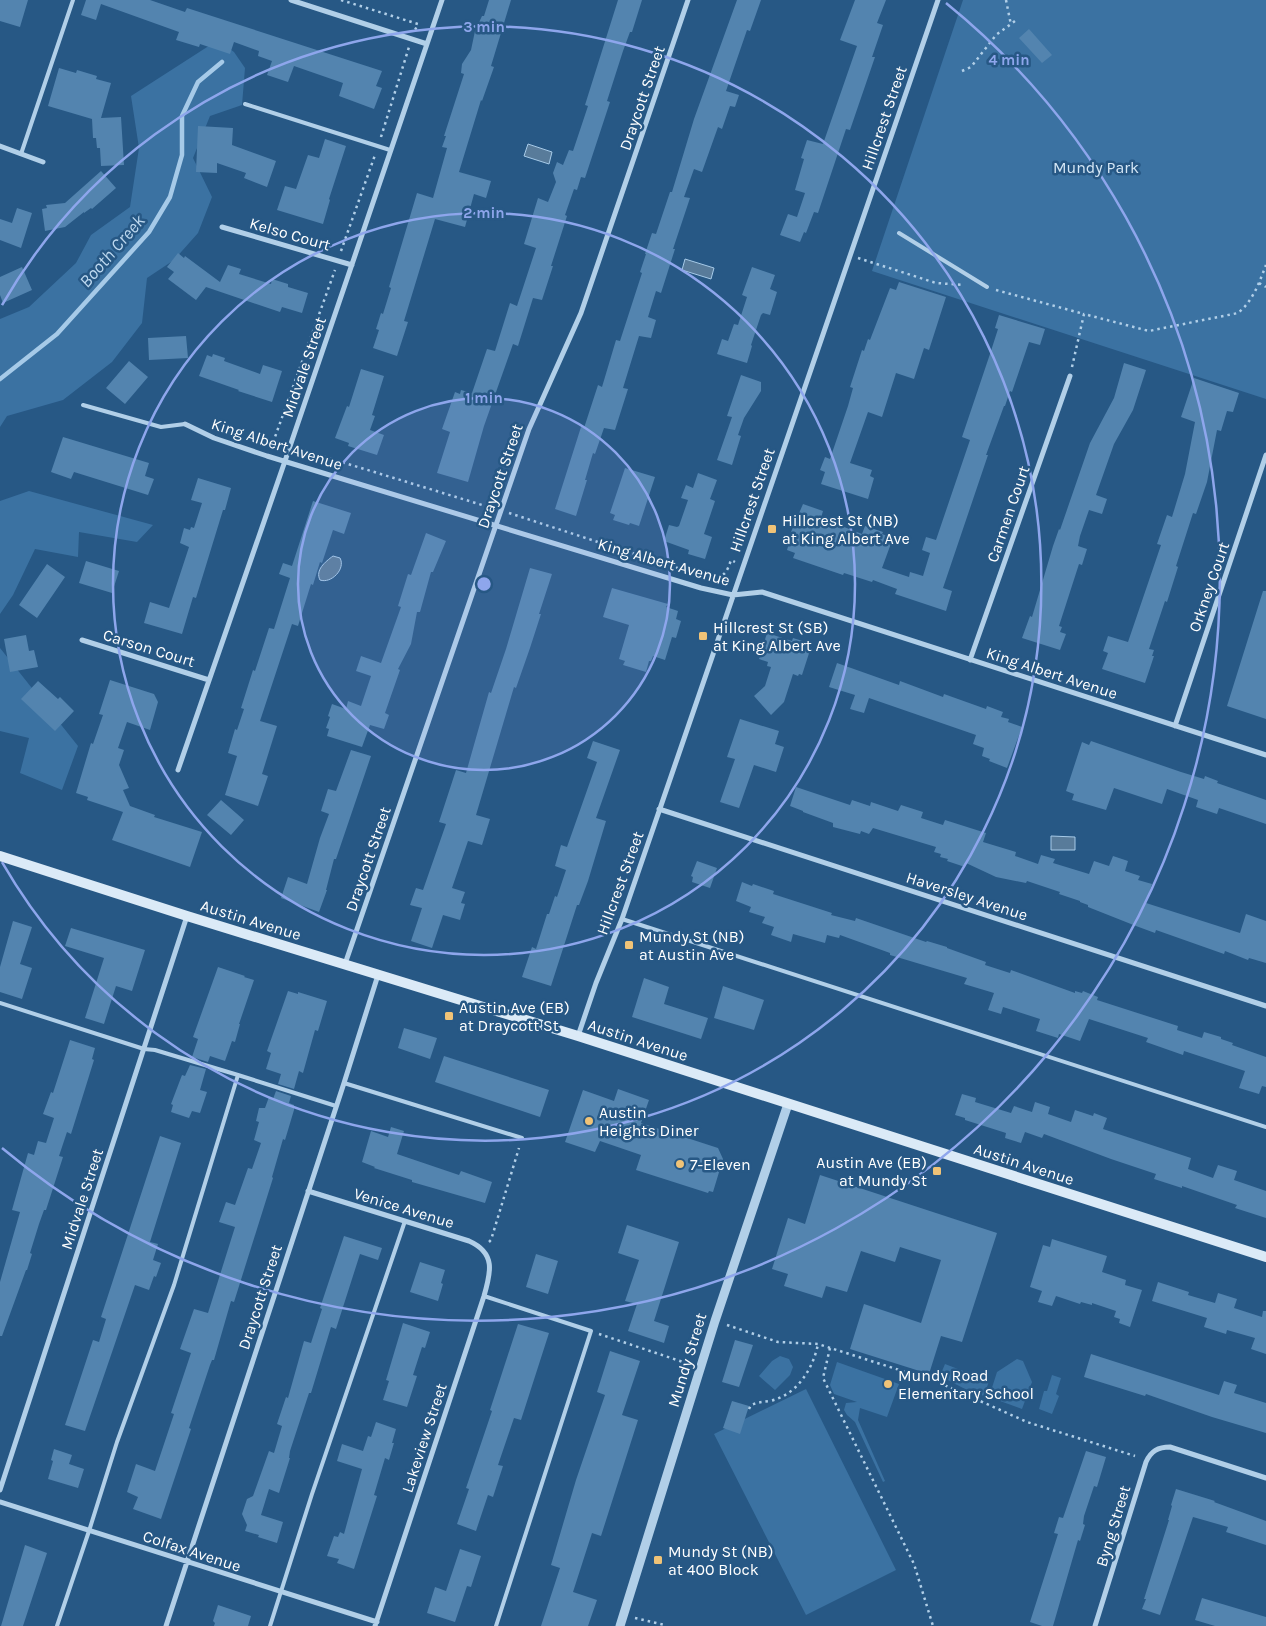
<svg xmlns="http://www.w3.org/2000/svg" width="1266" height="1626" font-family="Karla,sans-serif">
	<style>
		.green { fill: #3b72a2 }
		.water { fill: #587b9a; stroke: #a6cae8 }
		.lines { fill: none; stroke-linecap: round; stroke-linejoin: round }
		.stream { stroke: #a6cae8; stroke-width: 4.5 }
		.building { fill: #5384af }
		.path { stroke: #b1cfe8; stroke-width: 2.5; stroke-dasharray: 2.5 4; stroke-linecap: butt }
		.service { stroke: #b1cfe8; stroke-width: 4 }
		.minor { stroke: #b1cfe8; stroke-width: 5 }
		.tertiary { stroke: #b1cfe8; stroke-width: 9 }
		.secondary { stroke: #dbeaf7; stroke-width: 10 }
		.ring { fill: none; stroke: #8ea6ec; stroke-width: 2.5 }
		.poi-dot { fill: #f0c377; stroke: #275885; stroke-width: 2 }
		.labels { text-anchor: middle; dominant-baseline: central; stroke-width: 5; stroke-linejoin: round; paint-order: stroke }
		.street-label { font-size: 16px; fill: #fff; stroke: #275885 }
		.park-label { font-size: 16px; fill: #d5e7f6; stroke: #275885 }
		.poi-label { font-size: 16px; fill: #fff; stroke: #275885; text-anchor: start }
		.water-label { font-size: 18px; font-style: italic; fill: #bdd8ef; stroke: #275885 }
		.centre { fill: #8ea6ec; stroke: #275885; stroke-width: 2.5 }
		.ring-label { font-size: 15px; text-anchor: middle; font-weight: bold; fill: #8ea6ec; stroke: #275885; stroke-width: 5; stroke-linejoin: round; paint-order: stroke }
	</style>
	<rect width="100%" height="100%" fill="#275885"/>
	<path class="green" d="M963,0H1266V399L872,271Z
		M218,40L234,52L245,68L242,105L210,116L193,158L212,197L198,233L174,260L147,278L142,323L112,362L63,400L7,416L0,427V319L29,307L76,263L91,235L130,207L139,148L131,96Z
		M29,491L153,525L137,542L79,532L78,557L35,549L13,595L0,614V501Z
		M0,648L78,746L62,790L20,773L29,738L0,731Z
		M780,1356L789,1359L793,1367L790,1375L775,1390L759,1376L772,1361Z
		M1017,1359L1023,1361L1032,1382L1022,1409L989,1397L997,1372Z
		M837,1362L899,1384L887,1417L860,1408L858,1420L885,1481L883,1482L855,1422L847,1415L844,1410L846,1403L857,1402L834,1394L830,1385Z
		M945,1364L989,1381L984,1396L965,1389L940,1376Z
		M1052,1375L1061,1378L1056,1394L1059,1396L1052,1414L1039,1409L1044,1391H1047Z
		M806,1389L896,1570L806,1615L714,1434Z"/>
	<path class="water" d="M528,144L552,152L549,164L524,156Z
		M685,259L714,268L711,279L682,270Z
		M333,556L340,558C346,569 331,584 320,580C315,570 325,562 333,556Z
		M1051,836L1075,837V850H1051Z"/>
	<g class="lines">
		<path class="stream" d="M0,379L57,334L149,232L170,197L182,155V116L198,82L222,62"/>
	</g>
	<path class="building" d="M0,0H28L20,27L0,21Z
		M86,0H150L185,12L187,8L382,71L376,86L382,88L374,109L339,96L343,83L294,66L288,82L267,75L272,61L258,56L259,51L234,42L230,54L200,44L199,47L176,40L179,32L101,4L96,20L81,15Z
		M489,0H511L491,66L494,67L482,101L481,100L459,172L491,181L486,198L474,194L465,227L435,219L404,321L408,322L397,356L373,348L379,330L376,329L381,313L383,314L391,288L389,287L417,193L433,198L447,148L442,147L446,136H444L464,74L461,73L462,64L471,50L475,31L482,16H484Z
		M618,0H642L632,32H630L623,51L607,101L610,102L585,178L581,177L577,190L574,189L565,215L567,216L551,266H553L542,300L533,298L518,346L513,344L484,426L468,482L437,473L450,432L442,429L455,392L460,394L461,390L472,393L487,349L495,351L510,303L517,306L536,248L524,244L538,198L548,202L556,182L553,173L557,162L563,165L569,150L573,151L588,106L585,105Z
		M737,0H761L750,31L747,30L726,91L739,95L735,107L730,106L722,129L718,127L702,172L694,169L684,197L690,198L673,249H675L661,293L656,291L648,317L656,320L651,338L639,336L623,388L628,389L615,430L604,428L595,454L593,453L585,480H587L576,516L555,509L581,427L584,428L598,385L602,387L616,340L620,341L642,273L640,272L646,254H645L652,233L656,234L670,192H672L694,119Z
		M855,0H886L877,23L883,25L872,57H875L850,130L846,129L818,213L814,212L806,233L804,232L800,242L780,235L788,214L797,217L805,193L795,190L804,159L801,158L807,140L823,144L857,46L840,40Z
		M1029,29L1052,55L1042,63L1019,38Z
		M59,68L76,73L77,70L97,76L96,79L111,83L101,118L121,117L124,165L101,166L100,148H97L96,138H93L92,119L48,106Z
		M198,126L233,128L232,145L276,161L267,187L244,178L246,173L217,163V173L196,172Z
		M325,139L346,146L329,199L330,200L323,224L277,210L285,186L296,189L308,155L319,158Z
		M101,171L116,188L92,209L91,208L84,213V212L65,227L45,231L42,209L47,208L46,205L65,203Z
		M17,208L32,213L21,248L0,240V219L12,223Z
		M178,253L184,258L185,256L220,282L228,265L241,269L239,274L271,284L272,279L288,284V287L308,293L302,313L282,307L280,312L206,287L196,300L168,279L174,272L167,267Z
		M22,267L32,290L3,303L0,295V277Z
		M752,267L775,275L770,289L777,292L770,315L763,313L761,315L751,345L752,346L747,363L717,354L722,339L728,341L734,324L738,325L747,297L742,295Z
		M899,282L946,297L929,350L924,348L914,379L896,373L882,417L868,412L850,463L872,470L870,476L874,478L868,499L821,484L825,472L820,470L825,457L830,459L848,406L853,388L850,387L862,350L864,351L868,339L870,340L890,288L896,290Z
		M999,315L1045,329L1040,345L1029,342L1012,392L1010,391L1005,406H1004L986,455H988L943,588L952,591L946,611L895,594L897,589L873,580L872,582L844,573L843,575L793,558L795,553L787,550L790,540L788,539L803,504L823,511L821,518L862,534L865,526L883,532L882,534L893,538L882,568L909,577L910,572L923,576L930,553L922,550L926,537L936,540L970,440L962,437L990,354L998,329L995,328Z
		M186,336L188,358L149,360L148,338Z
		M213,354L225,358L224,361L260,374L263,365L282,371L272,402L238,391L239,390L199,376L207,355L212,357Z
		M129,361L148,377L125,404L106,388Z
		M1124,363L1146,370L1133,410L1114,444L1096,495L1107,499L1102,514L1089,510L1080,536L1078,546L1087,549L1082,565L1079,564L1059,626L1062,627L1060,632L1066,634L1060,650L1022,638L1030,616L1032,617L1053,546L1059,529L1060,530L1090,443L1114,398Z
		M361,369L384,376L372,415L375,416L370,430L384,435L377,455L348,446L349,443L335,438L347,406L349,407Z
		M741,375L761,382V391L744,418L738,435L741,436L732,465L717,460L732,417L727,416Z
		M1194,378L1239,393L1233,412L1227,411L1221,431L1217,430L1207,482L1196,514L1193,513L1176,566L1178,567L1167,602L1165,601L1149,649L1154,650L1152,656H1154L1145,683L1102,669L1108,653L1103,651L1108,636L1128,642L1161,545L1157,544L1167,515L1172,517L1185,474L1195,422L1181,417Z
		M63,437L149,463L145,476L154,479L148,495L74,472L71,479L51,472Z
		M625,468L655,477L639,526L630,523L629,525L613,520L615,515L610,513Z
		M698,473L717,480L710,499L715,501L704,534L712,537L705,559L688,554L689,550L664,541L669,525L677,527L679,526L688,500L681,498L686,485L693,488Z
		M198,478L231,488L225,510H223L196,598L193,597L182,634L144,623L150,602L169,608L189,547L180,543L184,528L190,530L191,527L194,528L202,503L191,500Z
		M313,501L351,513L344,534L333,530L322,563L320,562L313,585L311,584L298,626L292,624L260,721L277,726L262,774L268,776L258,806L225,795L237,756L228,753L235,729L237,730L244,709L241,708L253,670L255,671L269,628L274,629L290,578L279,574L283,563L292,566Z
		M426,533L446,541L433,572H431L420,612H417L411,644L398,669L400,670L385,713L389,715L384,729L370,725L362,747L327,736L329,729L326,728L330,717L328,716L332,704L346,709L348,701L361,706L371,676L356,671L361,656L381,663L401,607L398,606L408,574L411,575Z
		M86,561L119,571L112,593L79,583Z
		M47,564L65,577L37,618L19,605Z
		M530,568L552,574L539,614H541L530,648L516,688L514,687L476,815L490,819L482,845L468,841L452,888L465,892L461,903L465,904L460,920L443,915L432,948L411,941L422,908L410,905L416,888L423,890L446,824L439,822L456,770L466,773L489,692L491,693L506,649Z
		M612,588L668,604L666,607L678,611L676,619L681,621L676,638L672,637L665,660L653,656L651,661H649L646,672L623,665L625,661L619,659L629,625L603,617Z
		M1263,591H1266V719L1227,706Z
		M767,633L792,641L793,638L812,644L802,675L799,674L798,676L793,674L784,702L771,715L754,696L765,686L771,667L767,666L768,662L759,659Z
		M26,635L29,651L34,650L38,667L10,672L4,639Z
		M837,663L899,685L900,681L943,697L944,694L986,709L987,706L1003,712L1001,717L1009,719L1008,722L1022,727L1007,768L989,761L990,759L982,756L984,748L973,744L976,735L869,698L864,713L850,709L855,695L829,687Z
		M110,680L154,694L158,702L150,730L127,722L118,748L124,750L119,765L129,788L123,790L130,806L155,815L154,817L202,832L190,867L112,840L123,812L87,800L88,797L76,793L91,743L93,744L103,715L99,714Z
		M38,681L58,699L60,697L74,711L55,731L21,699Z
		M740,719L779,731L775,744L784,747L776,772L754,765L739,808L720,802L735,759L727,757Z
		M593,741L620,750L596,818L606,821L588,881L579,905H577L551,986L522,977L532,947L536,949L547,914H549L555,896L557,897L566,870L555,866L561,845L567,847L597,762L587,758Z
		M1091,741L1181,772L1204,779L1205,776L1218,781L1217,783L1266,800V824L1219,808L1217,814L1196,807L1198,800L1167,789L1162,804L1114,788L1106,810L1072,800L1074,794L1066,791L1082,742L1089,745Z
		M351,750L371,756L336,859H334L326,890H327L319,912L281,898L288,877L307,884L320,838L329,814L321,811L328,789L336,791Z
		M796,787L850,805L852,800L870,806L871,802L898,811L901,805L923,812L921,818L943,825L945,820L986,833L983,842L1016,852L1015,856L1038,864L1041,855L1055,859L1053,863L1089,874L1094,861L1109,866L1113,856L1128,861L1125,871L1140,876L1138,880L1152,884L1146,903L1240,933L1246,914L1266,921V963L1249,958L1248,960L1225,951L1224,954L1156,930L1155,933L1136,926L1088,907V905L1080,902V901L1059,894L1060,892L1027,881L1026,883L996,877L966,863L965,867L947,861L948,859L940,857L941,854L934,852L936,847L873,828L869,834L861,831L860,834L833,827V823L803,812V811L790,806Z
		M221,800L244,820L231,835L207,815Z
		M697,861L717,868L710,888L692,882L693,877L691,876Z
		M742,882L752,886L753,884L774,891L773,894L832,913L831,915L855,921L856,918L926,942L927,941L947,947V948L986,962L985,965L1010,973L1011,970L1075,993V991L1082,993L1083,991L1098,997L1097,1000L1178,1026L1177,1030L1202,1038L1204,1032L1221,1037V1039L1233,1043L1232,1045L1266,1057V1087L1262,1086L1259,1094L1239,1088L1245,1071L1184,1051L1183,1055L1146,1042L1148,1038L1089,1019L1080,1041L1059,1034L1058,1038L1036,1031L1040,1019L1003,1007L1001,1014L988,1010L994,993L964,984L967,978L890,955V953L840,935L839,938L827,935L825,943L793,934L791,942L771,935L774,927L762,923L765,917L749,912L751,907L736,901Z
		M13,921L32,927L20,964L32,968L22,999L0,992V967Z
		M71,928L145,950L132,991L116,986L104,1024L85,1018L104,958L65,946Z
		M218,967L245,976L244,977L254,980L239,1024H240L235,1042L232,1041L225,1061L210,1056L208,1062L192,1057L198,1039L193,1037Z
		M644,978L669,987L664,1004L708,1018L701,1039L632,1017Z
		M723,986L764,1000L754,1030L714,1018Z
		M288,991L298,994V992L327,1001L318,1031L315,1030L303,1073L299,1071L294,1089L278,1084L281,1074L266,1069L271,1053L267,1051Z
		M404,1028L437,1038L430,1059L398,1048Z
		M70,1040L95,1048L92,1059L94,1060L71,1134L67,1132L59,1156L63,1157L46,1210H44L39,1224L30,1253L32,1254L27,1270H26L2,1336H0V1282L20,1212L12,1210L28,1153L34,1155L38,1141L46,1143L54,1118L43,1114L51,1092L53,1093Z
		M444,1056L549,1090L540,1117L435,1082Z
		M190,1065L206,1069L200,1090L207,1092L200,1113L192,1111L189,1118L171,1112L173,1105L171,1104L182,1075L185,1076Z
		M618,1089L649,1100L641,1123L718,1148L723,1159L713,1192L709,1191L708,1193L636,1170L641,1155L600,1141L595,1152L565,1142L583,1090L614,1101Z
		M276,1091L291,1096L289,1103L294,1105V1110L285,1140L283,1139L272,1177L273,1178L234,1302L231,1301L214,1360H212L210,1365L189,1428L191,1429L161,1519L133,1509L138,1497L127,1492L136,1464L155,1471L174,1414L171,1413L191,1353L180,1349L194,1309L208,1313L235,1227L219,1222L226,1202L235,1205L248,1168L252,1169L261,1143L254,1140L259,1122L256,1121L259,1108H265L269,1097L273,1099Z
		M962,1094L976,1098L975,1102L1011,1113L1014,1106L1032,1112L1035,1102L1050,1107L1048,1114L1071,1122L1075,1110L1093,1116L1094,1113L1107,1118L1103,1129L1191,1158L1188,1169L1213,1178L1218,1165L1237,1171L1234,1180L1266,1191V1218L1235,1208L1237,1205L1182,1186V1188L1154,1179L1156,1174L1111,1159L1044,1134L1042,1138L1025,1132L1021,1143L1005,1138L1006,1133L965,1120V1118L955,1115Z
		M391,1127L404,1131L397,1154L459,1175L461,1171L492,1182L485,1203L412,1182V1180L374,1168L375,1167L362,1162L371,1131L388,1137Z
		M160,1136L181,1143L150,1242L158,1244L153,1260L161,1263L156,1277L154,1276L149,1290L135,1285L85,1431L65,1425L93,1340L99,1342L106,1319L101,1317Z
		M820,1175L997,1233L962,1342L941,1336L929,1374L850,1349L864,1304L921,1323L941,1260L900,1247L895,1262L861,1251L847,1292L826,1286L822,1298L784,1286L788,1274L772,1269L788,1218L805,1224Z
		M627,1225L679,1242L654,1321L669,1326L664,1343L628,1331L637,1304L625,1301L639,1260L618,1253Z
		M344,1236L382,1248L378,1260L360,1254L336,1329L331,1327L311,1393H309L290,1451L289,1458H290L279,1493L269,1489L261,1515L283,1522L277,1543L258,1537L259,1535L245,1531L247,1525L242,1514L247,1499L253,1496L269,1451L274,1453L282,1426L277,1424L286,1397L288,1398L304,1341L311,1343L322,1309L320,1308Z
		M1052,1239L1107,1256L1102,1272L1126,1280L1125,1285L1142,1290L1130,1327L1119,1323L1120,1319L1114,1317L1116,1311L1092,1303V1305L1081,1302L1080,1304L1056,1296L1052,1306L1038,1302L1042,1291L1030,1287L1043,1245L1050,1247Z
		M536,1254L558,1261L548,1294L526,1287Z
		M420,1262L445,1270L441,1283L443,1284L438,1301L410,1292Z
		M1158,1282L1189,1292L1188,1295L1215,1303L1218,1293L1237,1299L1234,1308L1262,1317L1263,1311H1266V1354L1251,1349L1255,1338L1227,1330L1226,1334L1204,1327L1207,1318L1152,1301Z
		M403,1323L430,1332L425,1348L422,1347L413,1375L417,1376L407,1407L383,1400L389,1381L386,1380Z
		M518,1324L549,1333L521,1420L514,1418L498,1465L503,1466L493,1497L488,1495L476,1531L457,1524L469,1489L466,1488L492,1411L490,1410Z
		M735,1340L753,1345L739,1387L722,1382Z
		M610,1351L640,1361L622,1415L638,1420L601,1536L592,1533L573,1592L597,1600L588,1626H541L560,1568L551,1565L576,1480L605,1395L597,1392Z
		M1091,1354L1219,1395L1224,1381L1237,1385L1234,1393L1266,1403V1433L1212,1417L1146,1394L1145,1396L1084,1377Z
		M732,1401L749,1406L740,1434L723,1428Z
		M376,1422L396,1429L392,1443H394L389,1460L385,1458L374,1495L377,1496L354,1569L337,1563L339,1559L327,1556L334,1536L338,1537L340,1532L344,1534L362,1469L337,1461L342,1444L363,1451L368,1436L371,1437Z
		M54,1449L72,1455L69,1464L84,1469L78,1488L48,1479L53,1461L51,1460Z
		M1086,1451L1106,1457L1097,1487L1094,1486L1084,1516L1083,1524L1085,1525L1080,1541L1078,1540L1053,1626H1042L1030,1622L1058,1534L1054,1533L1059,1517L1063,1518Z
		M1176,1489L1215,1501L1214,1502L1266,1521V1545L1226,1532L1228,1527L1193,1517L1160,1615L1142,1609L1146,1599H1144L1169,1520H1168L1172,1506L1171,1505Z
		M25,1545L47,1553L23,1626H1Z
		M460,1549L481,1556L471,1587L467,1586L455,1622L427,1613L435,1587L446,1591Z
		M1202,1598L1266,1617V1626H1215L1195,1620Z
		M218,1605L251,1616L248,1626H214L215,1623L213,1621Z"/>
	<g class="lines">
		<path class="path" d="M341,0L418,24L415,30
			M1006,0L1011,25
			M962,71L971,67L996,35L1015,21
			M381,137L409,47
			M341,251L375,155
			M858,258L936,283L964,285
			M1259,283L1266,287
			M996,290L1084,314
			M1072,367L1084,314L1149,331L1238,313C1253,301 1259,283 1266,265
			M282,443L274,441L275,437L335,270
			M299,449L492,508
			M509,513L687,571
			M711,579C724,578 727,572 731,560L735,562
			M489,1242L491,1240L519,1148
			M727,1325L778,1342L818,1344L940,1383L1027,1422L1135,1456
			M599,1334L689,1364
			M830,1348L823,1378L914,1564L933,1626
			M749,1409L751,1405C758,1402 763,1402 770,1401C797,1395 813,1369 818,1344
			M635,1618L665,1625"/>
		<path class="service" d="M245,104L390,150
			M21,154L73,0
			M899,233L987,287
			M83,405L161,427L185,424
			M622,919L1266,1127
			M0,1003L144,1049L155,1050L238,1075
			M344,1083L522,1138
			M484,1296L591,1331L496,1626
			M57,1626L89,1531L117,1442L174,1285L238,1075L336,1106
			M270,1626L312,1494L405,1221"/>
		<path class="minor" d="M291,0L427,44
			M0,146L43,162
			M222,227L352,265
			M185,424L214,438L267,456L701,588L733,595L762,592L1266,755
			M82,640L209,680
			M970,660L1070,376
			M1175,726L1266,455
			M178,770L285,461L442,0
			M659,809L1266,1006
			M345,964L529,429L581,313L688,0
			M578,1036L596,983L622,919L938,0
			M308,1191L469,1241C496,1253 491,1272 484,1296L375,1626
			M0,1490L187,916
			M0,1502L377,1622
			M166,1626L344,1083L378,975
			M1095,1626L1146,1462C1151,1451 1158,1447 1170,1447L1266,1478"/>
		<path class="tertiary" d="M620,1626L715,1321L788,1104"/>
		<path class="secondary" d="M0,856L187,916L578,1036L1266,1257"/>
	</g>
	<circle cx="484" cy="584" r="186" fill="#8ea6ec" fill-opacity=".12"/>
	<g class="ring">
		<circle cx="484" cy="584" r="186"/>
		<circle cx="484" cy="584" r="371"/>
		<path d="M2 305A557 557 0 1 1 2 862"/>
		<path d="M946 3A742 742 0 1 1 2 1148"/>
	</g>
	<g class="poi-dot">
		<rect x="767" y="524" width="10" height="10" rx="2.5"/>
		<rect x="698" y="631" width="10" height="10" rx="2.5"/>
		<rect x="624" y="940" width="10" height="10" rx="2.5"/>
		<rect x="444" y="1011" width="10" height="10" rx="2.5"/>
		<circle cx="589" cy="1121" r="5"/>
		<circle cx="680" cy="1164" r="5"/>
		<rect x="932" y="1166" width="10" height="10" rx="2.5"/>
		<circle cx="888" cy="1384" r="5"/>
		<rect x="653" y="1555" width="10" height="10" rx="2.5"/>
	</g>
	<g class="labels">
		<g class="street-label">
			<text transform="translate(642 98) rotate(-71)">Draycott Street</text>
			<text transform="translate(884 118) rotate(-71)">Hillcrest Street</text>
			<text transform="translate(290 234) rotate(16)">Kelso Court</text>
			<text transform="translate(304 367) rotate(-71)">Midvale Street</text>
			<text transform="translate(277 444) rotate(18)">King Albert Avenue</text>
			<text transform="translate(500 476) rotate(-71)">Draycott Street</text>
			<text transform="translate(752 500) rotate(-71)">Hillcrest Street</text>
			<text transform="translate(1008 514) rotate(-71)">Carmen Court</text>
			<text transform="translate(664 562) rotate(16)">King Albert Avenue</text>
			<text transform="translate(1209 587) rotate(-71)">Orkney Court</text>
			<text transform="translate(149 648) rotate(17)">Carson Court</text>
			<text transform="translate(1052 673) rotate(18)">King Albert Avenue</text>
			<text transform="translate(368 859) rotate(-71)">Draycott Street</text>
			<text transform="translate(620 883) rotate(-70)">Hillcrest Street</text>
			<text transform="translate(967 896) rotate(18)">Haversley Avenue</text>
			<text transform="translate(251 920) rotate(17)">Austin Avenue</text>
			<text transform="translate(638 1040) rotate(18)">Austin Avenue</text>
			<text transform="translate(1024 1164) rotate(18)">Austin Avenue</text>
			<text transform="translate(82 1199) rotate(-72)">Midvale Street</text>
			<text transform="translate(404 1208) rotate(17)">Venice Avenue</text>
			<text transform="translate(260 1297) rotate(-72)">Draycott Street</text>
			<text transform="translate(687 1360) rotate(-73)">Mundy Street</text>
			<text transform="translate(424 1438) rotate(-72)">Lakeview Street</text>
			<text transform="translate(1113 1526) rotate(-73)">Byng Street</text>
			<text transform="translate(192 1551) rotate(18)">Colfax Avenue</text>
		</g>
		<g class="park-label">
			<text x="1096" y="167">Mundy Park</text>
		</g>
		<g class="poi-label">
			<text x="782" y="520">Hillcrest St (NB)<tspan x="782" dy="18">at King Albert Ave</tspan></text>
			<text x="713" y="627">Hillcrest St (SB)<tspan x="713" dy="18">at King Albert Ave</tspan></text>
			<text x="639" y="936">Mundy St (NB)<tspan x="639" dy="18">at Austin Ave</tspan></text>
			<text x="459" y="1007">Austin Ave (EB)<tspan x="459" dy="18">at Draycott St</tspan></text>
			<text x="599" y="1112">Austin<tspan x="599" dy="18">Heights Diner</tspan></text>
			<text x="927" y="1162" text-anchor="end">Austin Ave (EB)<tspan x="927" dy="18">at Mundy St</tspan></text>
			<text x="690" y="1164">7-Eleven</text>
			<text x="898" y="1375">Mundy Road<tspan x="898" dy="18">Elementary School</tspan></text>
			<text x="668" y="1551">Mundy St (NB)<tspan x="668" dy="18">at 400 Block</tspan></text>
		</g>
		<g class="water-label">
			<text transform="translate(112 251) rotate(-49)">Booth Creek</text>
		</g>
	</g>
	<circle cx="484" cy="584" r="8" class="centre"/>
	<g class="ring-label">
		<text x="484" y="32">3 min</text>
		<text x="1009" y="65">4 min</text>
		<text x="484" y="218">2 min</text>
		<text x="484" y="403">1 min</text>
	</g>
</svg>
